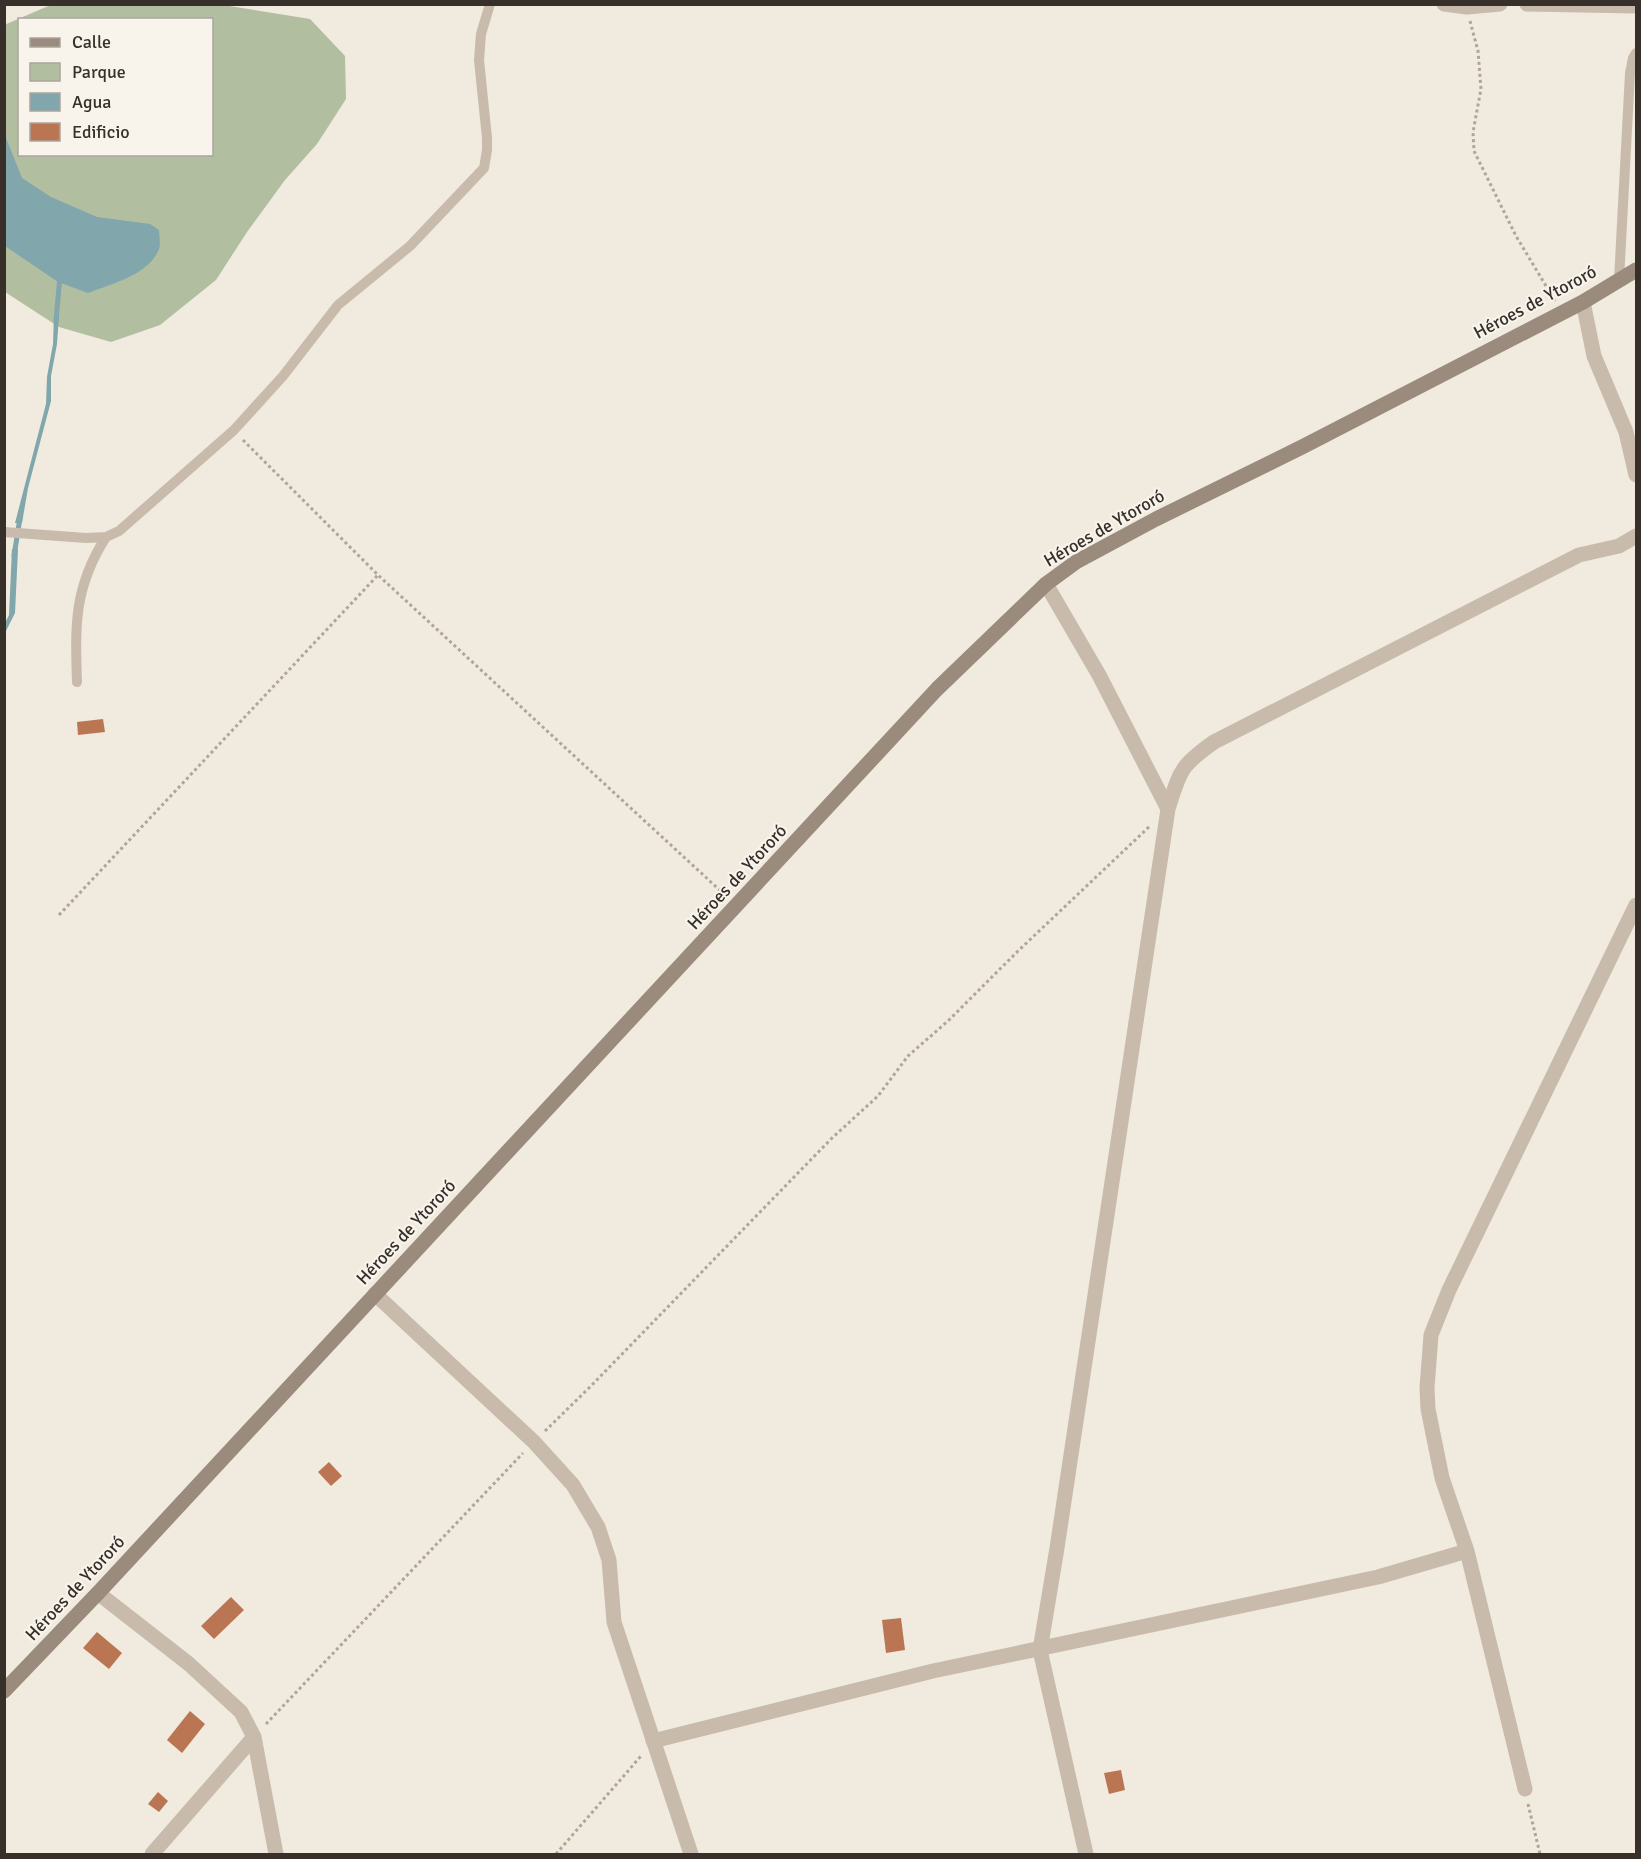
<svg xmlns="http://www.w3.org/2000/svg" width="1641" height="1859" font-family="Signika,sans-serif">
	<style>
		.green { fill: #b2bea0; fill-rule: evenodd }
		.water { fill: #81a6ab }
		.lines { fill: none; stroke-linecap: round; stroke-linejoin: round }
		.stream { stroke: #81a6ab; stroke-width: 5 }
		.building { fill: #ba7553 }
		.path { stroke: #b3a596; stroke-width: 3; stroke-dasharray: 3 3; stroke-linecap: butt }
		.service { stroke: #c8bbac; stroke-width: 10 }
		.minor { stroke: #c8bbac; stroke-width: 15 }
		.secondary { stroke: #9b8b7d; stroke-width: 15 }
		.labels { text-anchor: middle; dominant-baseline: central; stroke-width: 4.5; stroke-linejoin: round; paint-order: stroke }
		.street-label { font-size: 18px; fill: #362f2a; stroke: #f8f3eb }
	</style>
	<rect width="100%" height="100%" fill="#f0eadf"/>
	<path class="green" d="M53,4L223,5L310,19L345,56L346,99L317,144L285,180L247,232L216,280L160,325L111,342L59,327L5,292L4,25ZM20,20H212V154H20Z"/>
	<path class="water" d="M4,133L22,178L51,197L97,217L150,224L159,230C159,236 161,244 159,249C149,275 111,284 88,293L58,282L5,246Z
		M54,314L59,316L57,344L51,376V401L28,488L22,523H15L46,404L47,377L53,344Z
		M12,549H18L15,613L5,633V623L9,615Z"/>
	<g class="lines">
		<path class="stream" d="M56,321L60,276
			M14,556L20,518"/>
	</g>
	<path class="building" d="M103,719L105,732L78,735L77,722Z
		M329,1462L342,1476L331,1486L318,1472Z
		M231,1597L244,1610L214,1639L201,1626Z
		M901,1618L905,1650L886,1653L882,1620Z
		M97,1632L122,1653L109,1669L83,1648Z
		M190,1711L205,1724L182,1753L167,1740Z
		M1121,1770L1125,1790L1109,1794L1104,1773Z
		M158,1792L168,1801L159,1812L148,1804Z"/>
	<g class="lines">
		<path class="path" d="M1470,21L1478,51L1481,89L1473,132L1474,151L1516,236L1555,301
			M243,440L378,575L725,895
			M59,915L378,575
			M545,1431L591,1386L831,1139L878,1096L908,1056L949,1020L1018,951L1150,826
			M266,1724L523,1453
			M1528,1804L1540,1854
			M556,1854L641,1756"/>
		<path class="service" d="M1619,280L1630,73L1633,58L1636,53
			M4,532L86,538L106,537L119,531L234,430L283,376L338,305L410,246L484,168L487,150V138L479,60L481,34L490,4
			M77,682C75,625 74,587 106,537"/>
		<path class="minor" d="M1444,4L1467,7L1500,4
			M1527,4L1636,6
			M1583,302L1594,356L1626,432L1636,475
			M1046,584L1099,675L1168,809
			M375,1294L534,1442L573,1485L598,1527L609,1560L614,1622L691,1854
			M98,1593L189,1664L241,1712L254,1737L276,1854
			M653,1741L933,1671L1378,1577L1467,1551
			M1525,1789L1467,1551L1442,1478L1428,1409L1427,1388L1431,1335L1449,1290L1636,905
			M152,1854L254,1737
			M1086,1854L1040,1650L1057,1548L1168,809C1180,771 1180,766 1214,742L1579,555L1619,546L1636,536"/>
		<path class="secondary" d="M4,1691L98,1593L937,689L1046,584L1076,562L1156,519L1304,446L1583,302L1636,270"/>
	</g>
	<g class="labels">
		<g class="street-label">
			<text transform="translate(1535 302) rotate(-28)">Héroes de Ytororó</text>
			<text transform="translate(1104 528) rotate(-30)">Héroes de Ytororó</text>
			<text transform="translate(737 877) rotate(-47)">Héroes de Ytororó</text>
			<text transform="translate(406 1232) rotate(-47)">Héroes de Ytororó</text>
			<text transform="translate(75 1588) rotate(-47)">Héroes de Ytororó</text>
		</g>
	</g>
	<rect width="1641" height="1859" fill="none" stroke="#362f2a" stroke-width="12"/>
	<rect x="18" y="18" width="195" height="138" fill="#f8f3eb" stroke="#aaa59e" stroke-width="1.5"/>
	<rect x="30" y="38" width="30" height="9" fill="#9b8b7d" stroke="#aaa59e" stroke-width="1.5"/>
	<text x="72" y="48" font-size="18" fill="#362f2a">Calle</text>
	<rect x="30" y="63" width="30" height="18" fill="#b2bea0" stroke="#aaa59e" stroke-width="1.5"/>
	<text x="72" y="78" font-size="18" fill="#362f2a">Parque</text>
	<rect x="30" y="93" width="30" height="18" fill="#81a6ab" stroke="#aaa59e" stroke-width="1.5"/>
	<text x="72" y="108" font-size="18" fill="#362f2a">Agua</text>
	<rect x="30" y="123" width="30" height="18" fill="#ba7553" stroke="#aaa59e" stroke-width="1.5"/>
	<text x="72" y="138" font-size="18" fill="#362f2a">Edificio</text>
</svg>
